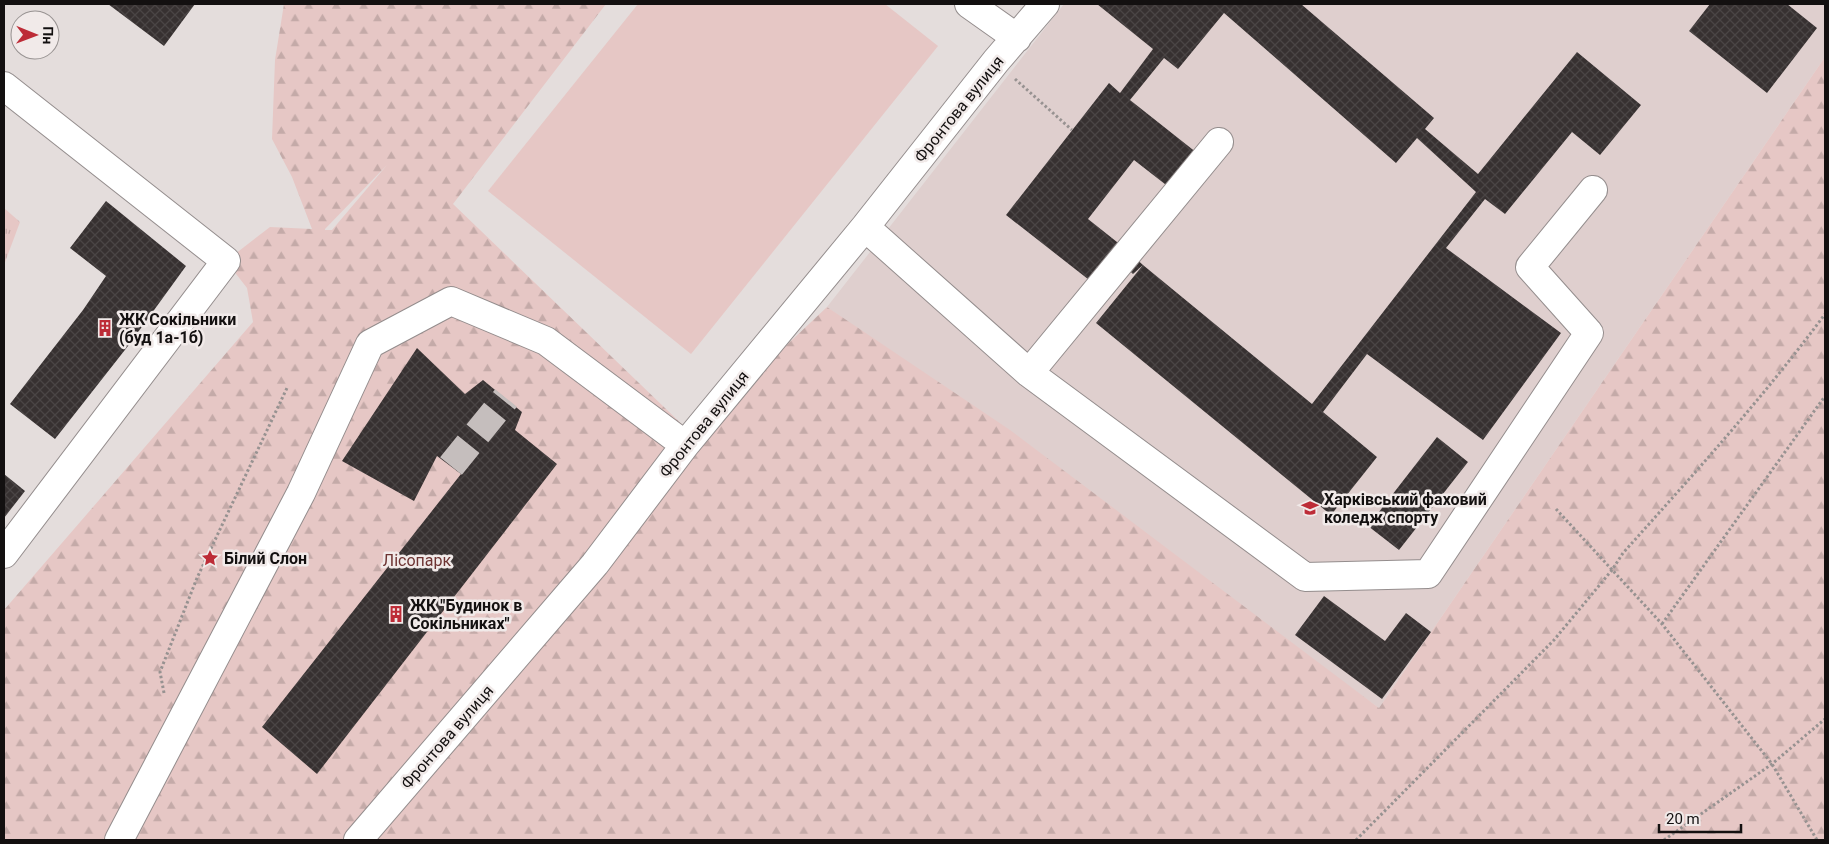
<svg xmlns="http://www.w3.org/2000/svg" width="1829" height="844" font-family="Roboto,sans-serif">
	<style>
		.built { fill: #dfcfce }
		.grass { fill: url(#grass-tufts) }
		.forest { fill: url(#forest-firs); fill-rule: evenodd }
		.pitch { fill: #e6c7c5 }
		.building { fill: url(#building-cross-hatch) }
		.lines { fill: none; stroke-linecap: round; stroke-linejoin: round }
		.minor-tunnel { stroke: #c5bebd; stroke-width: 28; stroke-dasharray: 28 14; stroke-linecap: butt }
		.minor-casing { stroke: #948d8d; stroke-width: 30 }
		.path { stroke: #979291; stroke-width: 3; stroke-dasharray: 2.5 2.5; stroke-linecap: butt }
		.minor { stroke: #fff; stroke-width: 28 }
		.labels { text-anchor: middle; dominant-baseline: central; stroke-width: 5; stroke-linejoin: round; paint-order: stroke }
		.street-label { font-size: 16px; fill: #131010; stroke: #f1eae9 }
		.poi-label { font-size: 16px; font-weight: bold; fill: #131010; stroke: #f1eae9; text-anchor: start }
		.park-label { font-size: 16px; fill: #6d3332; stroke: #f1eae9 }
	</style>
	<defs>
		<pattern id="grass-tufts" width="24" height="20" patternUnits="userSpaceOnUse" patternTransform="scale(1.25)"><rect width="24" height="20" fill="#e6c7c5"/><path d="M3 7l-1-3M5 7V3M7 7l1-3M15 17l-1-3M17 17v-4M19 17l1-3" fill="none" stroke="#c4aaa8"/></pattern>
		<pattern id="forest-firs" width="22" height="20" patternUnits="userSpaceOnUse" patternTransform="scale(1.25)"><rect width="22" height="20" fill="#e6c7c5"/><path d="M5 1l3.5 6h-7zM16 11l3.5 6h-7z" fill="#c4aaa8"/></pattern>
		<pattern id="building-cross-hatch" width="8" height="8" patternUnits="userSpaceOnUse" patternTransform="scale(1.25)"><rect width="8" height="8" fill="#373131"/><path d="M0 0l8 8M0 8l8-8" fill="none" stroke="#4a4545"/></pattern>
	</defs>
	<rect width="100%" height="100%" fill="#e4dddc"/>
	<path class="built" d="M1064,4H1825V57L1379,708L827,307Z"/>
	<path class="grass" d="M4,208L20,222L4,265Z"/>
	<path class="forest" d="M284,4H606L453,204L692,434L827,307L1010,430L1379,708L1825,57V840H4V610L253,322L247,288L226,261L270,227L312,229L292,177L272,139L275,60ZM387,165L332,230H325V229Z"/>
	<path class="pitch" d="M638,4H885L938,46L691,354L488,191Z"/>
	<path class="building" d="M108,4H195L164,46Z
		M1097,4H1301L1434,118L1425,129L1478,174L1577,52L1641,105L1600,155L1572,132L1505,214L1485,199L1446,248L1561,333L1483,440L1367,354L1323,412L1377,457L1331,515L1096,323L1143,265L1312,404L1476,192L1417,138L1396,163L1224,13L1178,69L1164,58L1130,100L1197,153L1170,188L1134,160L1088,219L1122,246L1143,265L1133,274L1114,256L1093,283L1006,215L1109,83L1120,93L1153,49Z
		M1710,4H1787L1817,28L1767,93L1689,31Z
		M106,201L186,266L128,346L55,439L10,404L83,310L106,276L70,248Z
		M417,348L465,394L483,380L522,412L515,430L557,464L317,774L262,727L461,474L437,456L414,501L342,461Z
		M1437,437L1468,462L1399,550L1368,526Z
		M4,474L25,491L4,518Z
		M1324,596L1385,641L1406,613L1431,632L1382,699L1295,635Z"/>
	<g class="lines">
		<path class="minor-tunnel" d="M451,466L506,398"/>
		<g class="minor-casing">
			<path id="minor" d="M969,4L1017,38
				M4,86L226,261L4,554
				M865,227L1029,373L1305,577L1428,574L1589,333L1530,267L1593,190
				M1029,373L1219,142
				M119,840L301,493L370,344L451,301L546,341L685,445
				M358,840L595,564L685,445L865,227L996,61L1045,4"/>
		</g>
		<path class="path" d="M1015,79L1072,130
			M1556,509L1662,624L1772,764L1817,840
			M1662,624L1825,396
			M164,693L160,672L197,578L287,388
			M1356,840L1554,640L1612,570L1623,553C1693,475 1763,398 1825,314
			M1664,840L1772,764L1825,719"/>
		<use href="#minor" class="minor"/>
	</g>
	<defs>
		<g id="building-bare" transform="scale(1.35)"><path d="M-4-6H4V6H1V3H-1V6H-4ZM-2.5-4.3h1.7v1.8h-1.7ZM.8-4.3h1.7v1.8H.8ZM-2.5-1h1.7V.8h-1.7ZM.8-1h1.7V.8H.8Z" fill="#bd2c37" stroke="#f1eae9" stroke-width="2.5" paint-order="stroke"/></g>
		<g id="university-bare" transform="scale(1.35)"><path d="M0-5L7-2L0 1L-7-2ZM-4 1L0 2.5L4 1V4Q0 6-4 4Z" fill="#bd2c37" stroke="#f1eae9" stroke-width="2.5" paint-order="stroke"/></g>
		<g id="sight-bare" transform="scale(1.35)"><path d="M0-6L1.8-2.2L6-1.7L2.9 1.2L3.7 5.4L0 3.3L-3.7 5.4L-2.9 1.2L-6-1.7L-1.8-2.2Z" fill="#bd2c37" stroke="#f1eae9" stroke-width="2.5" paint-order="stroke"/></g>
	</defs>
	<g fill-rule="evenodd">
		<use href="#building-bare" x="105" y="328"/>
		<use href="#university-bare" x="1310" y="508"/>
		<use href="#sight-bare" x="210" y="558"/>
		<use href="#building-bare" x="396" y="614"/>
	</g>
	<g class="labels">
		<g class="street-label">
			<text transform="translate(959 109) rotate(-51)">Фронтова вулиця</text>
			<text transform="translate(704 424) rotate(-51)">Фронтова вулиця</text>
			<text transform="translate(447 737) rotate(-49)">Фронтова вулиця</text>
		</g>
		<g class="poi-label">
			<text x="119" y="319">ЖК Сокільники<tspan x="119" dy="18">(буд 1а-1б)</tspan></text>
			<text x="1324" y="499">Харківський фаховий<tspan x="1324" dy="18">коледж спорту</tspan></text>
			<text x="224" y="558">Білий Слон</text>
			<text x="410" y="605">ЖК "Будинок в<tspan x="410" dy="18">Сокільниках"</tspan></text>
		</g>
		<g class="park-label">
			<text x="417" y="560">Лісопарк</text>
		</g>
	</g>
	<rect width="1829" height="844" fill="none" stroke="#131010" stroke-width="10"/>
	<g transform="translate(35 35) rotate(91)"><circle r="24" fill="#f1eae9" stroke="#989392"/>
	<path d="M0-4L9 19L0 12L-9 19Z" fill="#bd2c37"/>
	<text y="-8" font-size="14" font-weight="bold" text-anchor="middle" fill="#131010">Пн</text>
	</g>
	<path d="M1659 824v8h82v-8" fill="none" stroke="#131010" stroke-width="2.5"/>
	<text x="1666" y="824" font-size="15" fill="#131010" stroke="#f1eae9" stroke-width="4" paint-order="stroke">20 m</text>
</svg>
